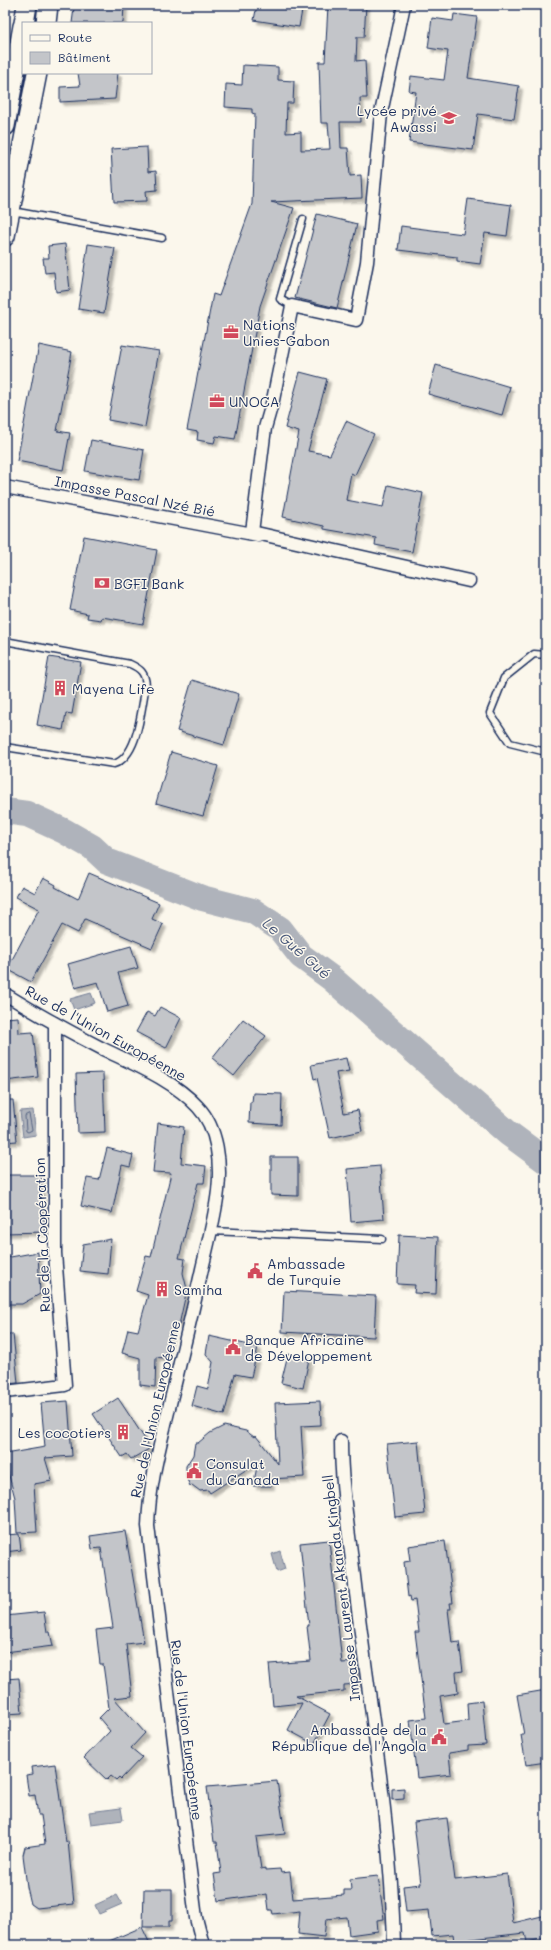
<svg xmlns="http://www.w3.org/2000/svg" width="551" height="1950" font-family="Mali,sans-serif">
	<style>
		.water { fill: #afb3bb; stroke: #747e96 }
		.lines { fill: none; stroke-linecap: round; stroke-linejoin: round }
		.shore { stroke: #566483; stroke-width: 1 }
		.river { stroke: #afb3bb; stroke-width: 26 }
		.building { fill: #c3c5c9; stroke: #1b2f5e; filter: url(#shadow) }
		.lane-casing { stroke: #1b2f5e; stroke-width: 9 }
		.street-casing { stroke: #1b2f5e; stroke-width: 15 }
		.primary-casing { stroke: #1b2f5e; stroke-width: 22 }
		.lane { stroke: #fbf7ec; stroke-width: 6 }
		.street { stroke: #fbf7ec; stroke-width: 12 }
		.primary { stroke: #fbf7ec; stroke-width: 19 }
		.labels { text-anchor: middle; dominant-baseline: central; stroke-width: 3; stroke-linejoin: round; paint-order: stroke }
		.poi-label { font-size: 14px; fill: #1b2f5e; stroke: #fbf7ec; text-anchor: start }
		.street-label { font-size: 14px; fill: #1b2f5e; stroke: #fbf7ec }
		.water-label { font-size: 15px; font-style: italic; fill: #47577a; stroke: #fbf7ec }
	</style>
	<defs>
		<filter id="shadow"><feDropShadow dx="3.5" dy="3.5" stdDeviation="1" flood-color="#0004"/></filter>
	</defs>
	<rect width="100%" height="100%" fill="#fbf7ec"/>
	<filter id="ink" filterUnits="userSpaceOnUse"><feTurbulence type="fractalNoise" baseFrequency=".025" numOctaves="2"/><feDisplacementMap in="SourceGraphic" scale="8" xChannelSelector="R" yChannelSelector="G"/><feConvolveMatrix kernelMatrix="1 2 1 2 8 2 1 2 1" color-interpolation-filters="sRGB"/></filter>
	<g filter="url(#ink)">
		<path class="water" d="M91,993L95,1003L74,1010L70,999Z
			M33,1110L36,1135L23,1137L20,1111Z
			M280,1551L285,1569L277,1572L272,1554Z
			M121,1808L123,1820L91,1824L89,1812Z
			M117,1895L122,1904L99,1914L95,1905Z"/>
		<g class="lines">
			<path class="shore" d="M29,1114L32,1130L28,1132L26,1131L25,1116Z"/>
			<path class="river" d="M5,811L27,814L64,831L92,847L107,861L202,898L253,911L280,929L301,956L331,978L508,1133L546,1161"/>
		</g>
		<path class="building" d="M82,5H124L123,23H72L74,8L81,9Z
			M257,5H303L299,27L254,20Z
			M328,5H366L364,37H357L356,61L365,60L367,98H360L361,122H340L341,148H348L350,176L361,175L362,198L271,202L294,208L260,306L235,439L216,436L214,443L197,440L198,432L187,430L213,294L219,296L252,204L255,114L252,113V109L225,107L226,84L242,85L243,65L278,67V80L294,81L293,103H287L286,133L301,132V150L330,149L328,123H321L319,62H325Z
			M454,14L477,17L468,78L519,86L514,119L478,114L473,150L409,142L416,92L409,91L411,76L444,80L448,51L428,48L432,18L453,21Z
			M78,73H118L115,99L60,102V87L80,86Z
			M147,147L148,172L156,171L157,190L146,191L147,201L114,202L111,149Z
			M468,199L511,205L507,236L485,233L480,264L457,261V257L398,250L401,226L463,234Z
			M317,214L357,224L337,308L295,298Z
			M65,244L70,290L56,292L54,272L45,273L43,258H49L48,246Z
			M88,244L115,248L104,313L78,309Z
			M39,345L72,352L57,431L70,433L63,470L17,461Z
			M122,345L159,351L145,427L108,420Z
			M436,365L510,387L502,415L428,394Z
			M300,372L327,379L308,451L330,455L346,421L374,434L355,475L351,473L346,500L383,507L388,485L423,493L412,552L375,545L376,538L324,529V526L283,517L299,432L285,428Z
			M91,440L144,450L139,480L85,471Z
			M84,536L157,550L143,624L102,617L101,620L87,618L88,614L70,610Z
			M49,657L81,662L72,714L66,713L63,730L37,725Z
			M192,680L239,694L224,745L177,731Z
			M171,752L218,766L203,816L156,803Z
			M89,873L159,903L152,919L163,924L152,948L85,919L78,933L62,925L31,982L7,969L39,909L16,897L22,886L35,893L43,878L56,885L55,887L78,899Z
			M131,946L138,968L118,973L128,1006L107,1012L98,982L75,988L68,964Z
			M160,1007L181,1018L166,1048L136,1032L147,1012L155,1016Z
			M18,1017L19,1033L33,1032L38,1077L5,1081V1052H9L5,1018Z
			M243,1019L266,1036L234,1076L212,1058Z
			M346,1058L349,1071L336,1073L344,1113L358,1110L362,1131L330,1138L317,1078L314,1079L311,1065Z
			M103,1073L105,1132L78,1133L76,1074Z
			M253,1093L282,1094L281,1125L249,1123L250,1102H252Z
			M5,1100H13L17,1141L5,1142Z
			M158,1123L184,1127L181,1163L206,1166L204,1183H198L179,1258L185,1259L183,1273L187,1289L179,1325L173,1324L164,1358L156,1357L155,1387L140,1385V1358L122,1353L128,1329L138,1331L148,1295L136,1291L146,1256L151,1257L171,1173L153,1172Z
			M107,1148L133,1155L130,1167L122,1165L112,1213L81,1206L87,1178L99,1180Z
			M271,1157H298V1196L271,1195Z
			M380,1166L384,1219L351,1222L347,1169Z
			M5,1175H41L42,1219H45V1232L5,1233Z
			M399,1235L438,1237L436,1294L414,1293L415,1285L397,1284Z
			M111,1239L108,1274L80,1271L83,1244Z
			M38,1252L40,1294L22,1304H5V1258Z
			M284,1291L376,1296L374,1337L282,1332Z
			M5,1334H13L18,1383L5,1384Z
			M209,1336L258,1347L251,1377L235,1374L224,1415L192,1406L197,1386L208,1389L213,1362L206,1354Z
			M288,1354L309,1359L303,1388L281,1383Z
			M118,1398L147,1442L146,1443L149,1449L131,1459L127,1454L122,1457L93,1414Z
			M68,1401L72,1456L45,1458L52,1481L34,1484L37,1532L17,1533L15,1498L5,1461V1454L45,1447L41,1403Z
			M320,1401L321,1425L301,1426L304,1477L270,1479L271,1486H253L258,1462L210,1493L208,1490L200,1491L192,1485L190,1486L186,1477V1466L193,1455L195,1443H198L210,1433L224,1426L246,1431L254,1437L256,1436L278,1464L275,1403Z
			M418,1441L425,1514L395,1517L387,1444Z
			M125,1531L144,1642L126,1644L132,1696L114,1698L145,1733L131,1748L142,1757L121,1779L119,1777L116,1780L111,1776L107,1780L84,1758L110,1731L99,1718L109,1708L103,1664H100L96,1630L113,1628L101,1548L92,1549L90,1536Z
			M19,1534L21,1550L5,1552V1535Z
			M329,1540L342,1663L356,1662L358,1684L344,1685V1691L296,1696L330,1714L314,1744L288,1730L302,1703L273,1706L269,1664L311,1661L307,1626H309L300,1543Z
			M445,1541L453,1603H450L451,1609H448L452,1643L459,1642L463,1671L456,1672L458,1693L440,1696L444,1724L468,1721L467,1703L482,1701L486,1745L468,1746V1750L449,1753L451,1774L417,1778L410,1720L426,1718L415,1632H419L415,1600L411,1601L410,1596L408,1597L404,1562L410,1561L408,1546Z
			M44,1612L47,1632H50L53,1646L5,1652V1616Z
			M19,1678L22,1713L5,1714V1679Z
			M546,1690V1762L526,1765L521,1735H524L517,1695Z
			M55,1764L66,1842L68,1841L74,1904L37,1908L31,1904L27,1887L23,1855L25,1847L45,1844L41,1815H38L35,1795L29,1796L26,1775L33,1774L32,1767Z
			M277,1781L285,1834L256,1837L261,1869L265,1868V1870L280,1869L281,1873L290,1872L293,1899L344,1895V1890H351L350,1879L378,1876L384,1919L377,1920L378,1931L349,1935L347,1917L326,1919L324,1937L298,1934L300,1911L273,1914L272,1910H269L267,1894L218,1901L214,1874L221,1873L217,1842H214L207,1787Z
			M404,1788V1799L392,1800V1789Z
			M447,1818L455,1880L507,1874L513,1923L546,1915V1938L527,1942L525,1933L454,1941L453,1934L432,1936L429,1910L406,1912L403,1886L421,1884L414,1822Z
			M144,1889H172V1921H169V1927H143Z
			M142,1927L149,1942L141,1945H100Z"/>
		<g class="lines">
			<g class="lane-casing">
				<path id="lane" d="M12,211L162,238
					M292,306L280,299L303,219
					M5,641L130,664C141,669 145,673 146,685C141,708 139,756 114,764L5,747
					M546,655L534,654L504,678L490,713L510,743L546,752
					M211,1231L382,1239"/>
			</g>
			<g class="street-casing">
				<path id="street" d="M404,5L381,113L367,262L356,320L292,306L273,400L265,428L252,532L469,581
					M5,487L258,535
					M5,994C37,1014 70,1032 103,1049C136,1065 173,1080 198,1107C218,1128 221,1164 218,1191C215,1217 208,1243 202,1269C191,1318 179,1367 167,1416C158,1453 149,1488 148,1526L183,1816L196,1918L203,1945
					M5,1392L65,1385L55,1253V1024
					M341,1441C341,1484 348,1526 353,1568C367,1693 391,1819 394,1945"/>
			</g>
			<g class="primary-casing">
				<path id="primary" d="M24,23L27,5
					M46,23L48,5
					M5,126L23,26
					M5,236L37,73"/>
			</g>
			<use href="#lane" class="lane"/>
			<use href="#street" class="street"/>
			<use href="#primary" class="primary"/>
		</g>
	</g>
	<defs>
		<g id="school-bare" transform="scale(1.2)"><path d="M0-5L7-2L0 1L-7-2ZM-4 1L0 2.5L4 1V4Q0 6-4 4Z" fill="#d1495b" stroke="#fbf7ec" stroke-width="2.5" paint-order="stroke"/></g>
		<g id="office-bare" transform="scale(1.2)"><path d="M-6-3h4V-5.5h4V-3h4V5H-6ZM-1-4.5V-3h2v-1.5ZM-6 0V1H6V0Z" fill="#d1495b" stroke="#fbf7ec" stroke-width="2.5" paint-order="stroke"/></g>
		<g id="bank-bare" transform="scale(1.2)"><path d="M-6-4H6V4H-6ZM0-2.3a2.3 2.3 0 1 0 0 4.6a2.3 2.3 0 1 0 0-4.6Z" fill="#d1495b" stroke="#fbf7ec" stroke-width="2.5" paint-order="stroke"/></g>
		<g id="building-bare" transform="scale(1.2)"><path d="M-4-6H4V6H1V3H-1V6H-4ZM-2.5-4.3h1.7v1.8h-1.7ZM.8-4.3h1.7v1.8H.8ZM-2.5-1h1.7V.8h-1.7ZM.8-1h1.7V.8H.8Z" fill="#d1495b" stroke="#fbf7ec" stroke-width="2.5" paint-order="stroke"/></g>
		<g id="civic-bare" transform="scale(1.2)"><path d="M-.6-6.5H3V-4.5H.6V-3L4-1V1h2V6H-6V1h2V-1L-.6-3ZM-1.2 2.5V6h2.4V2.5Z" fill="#d1495b" stroke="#fbf7ec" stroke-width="2.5" paint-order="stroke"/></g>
	</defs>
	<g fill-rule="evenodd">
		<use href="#school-bare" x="449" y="118"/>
		<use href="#office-bare" x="231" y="332"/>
		<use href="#office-bare" x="217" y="401"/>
		<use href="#bank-bare" x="102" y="583"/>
		<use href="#building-bare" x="60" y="688"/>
		<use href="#civic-bare" x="255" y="1271"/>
		<use href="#building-bare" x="162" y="1289"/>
		<use href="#civic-bare" x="233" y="1347"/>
		<use href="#building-bare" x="123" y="1432"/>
		<use href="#civic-bare" x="194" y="1471"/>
		<use href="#civic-bare" x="439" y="1737"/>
	</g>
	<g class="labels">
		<g class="poi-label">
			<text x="437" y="110" text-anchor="end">Lycée privé<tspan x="437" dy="16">Awassi</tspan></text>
			<text x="243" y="324">Nations<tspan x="243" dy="16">Unies-Gabon</tspan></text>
			<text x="229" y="401">UNOCA</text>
			<text x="114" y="583">BGFI Bank</text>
			<text x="72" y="688">Mayena Life</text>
			<text x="267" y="1263">Ambassade<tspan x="267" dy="16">de Turquie</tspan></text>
			<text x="174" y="1289">Samiha</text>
			<text x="245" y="1339">Banque Africaine<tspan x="245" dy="16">de Développement</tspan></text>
			<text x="111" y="1432" text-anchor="end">Les cocotiers</text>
			<text x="206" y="1463">Consulat<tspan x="206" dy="16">du Canada</tspan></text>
			<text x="427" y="1729" text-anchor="end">Ambassade de la<tspan x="427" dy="16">République de l'Angola</tspan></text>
		</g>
		<g class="street-label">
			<text transform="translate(135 496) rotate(11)">Impasse Pascal Nzé Bié</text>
			<text transform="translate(106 1033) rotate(29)">Rue de l'Union Européenne</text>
			<text transform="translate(42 1235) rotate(-92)">Rue de la Coopération</text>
			<text transform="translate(155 1409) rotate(-77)">Rue de l'Union Européenne</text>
			<text transform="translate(341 1588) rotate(-97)">Impasse Laurent Akanda Kingbell</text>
			<text transform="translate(187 1730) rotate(83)">Rue de l'Union Européenne</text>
		</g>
		<g class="water-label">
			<text transform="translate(297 948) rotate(41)">Le Gué Gué</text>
		</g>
	</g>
	<rect width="551" height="1950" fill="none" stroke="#fbf7ec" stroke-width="20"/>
	<rect x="10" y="10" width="531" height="1930" fill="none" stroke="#1b2f5e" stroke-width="1.5" filter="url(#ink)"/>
	<rect x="22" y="22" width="130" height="52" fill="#fbf7ec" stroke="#a1a7b3"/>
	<rect x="30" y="35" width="20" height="6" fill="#fbf7ec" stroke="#a1a7b3"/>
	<text x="58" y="42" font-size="12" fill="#1b2f5e">Route</text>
	<rect x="30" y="52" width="20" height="12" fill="#c3c5c9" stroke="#a1a7b3"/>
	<text x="58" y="62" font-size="12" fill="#1b2f5e">Bâtiment</text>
</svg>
